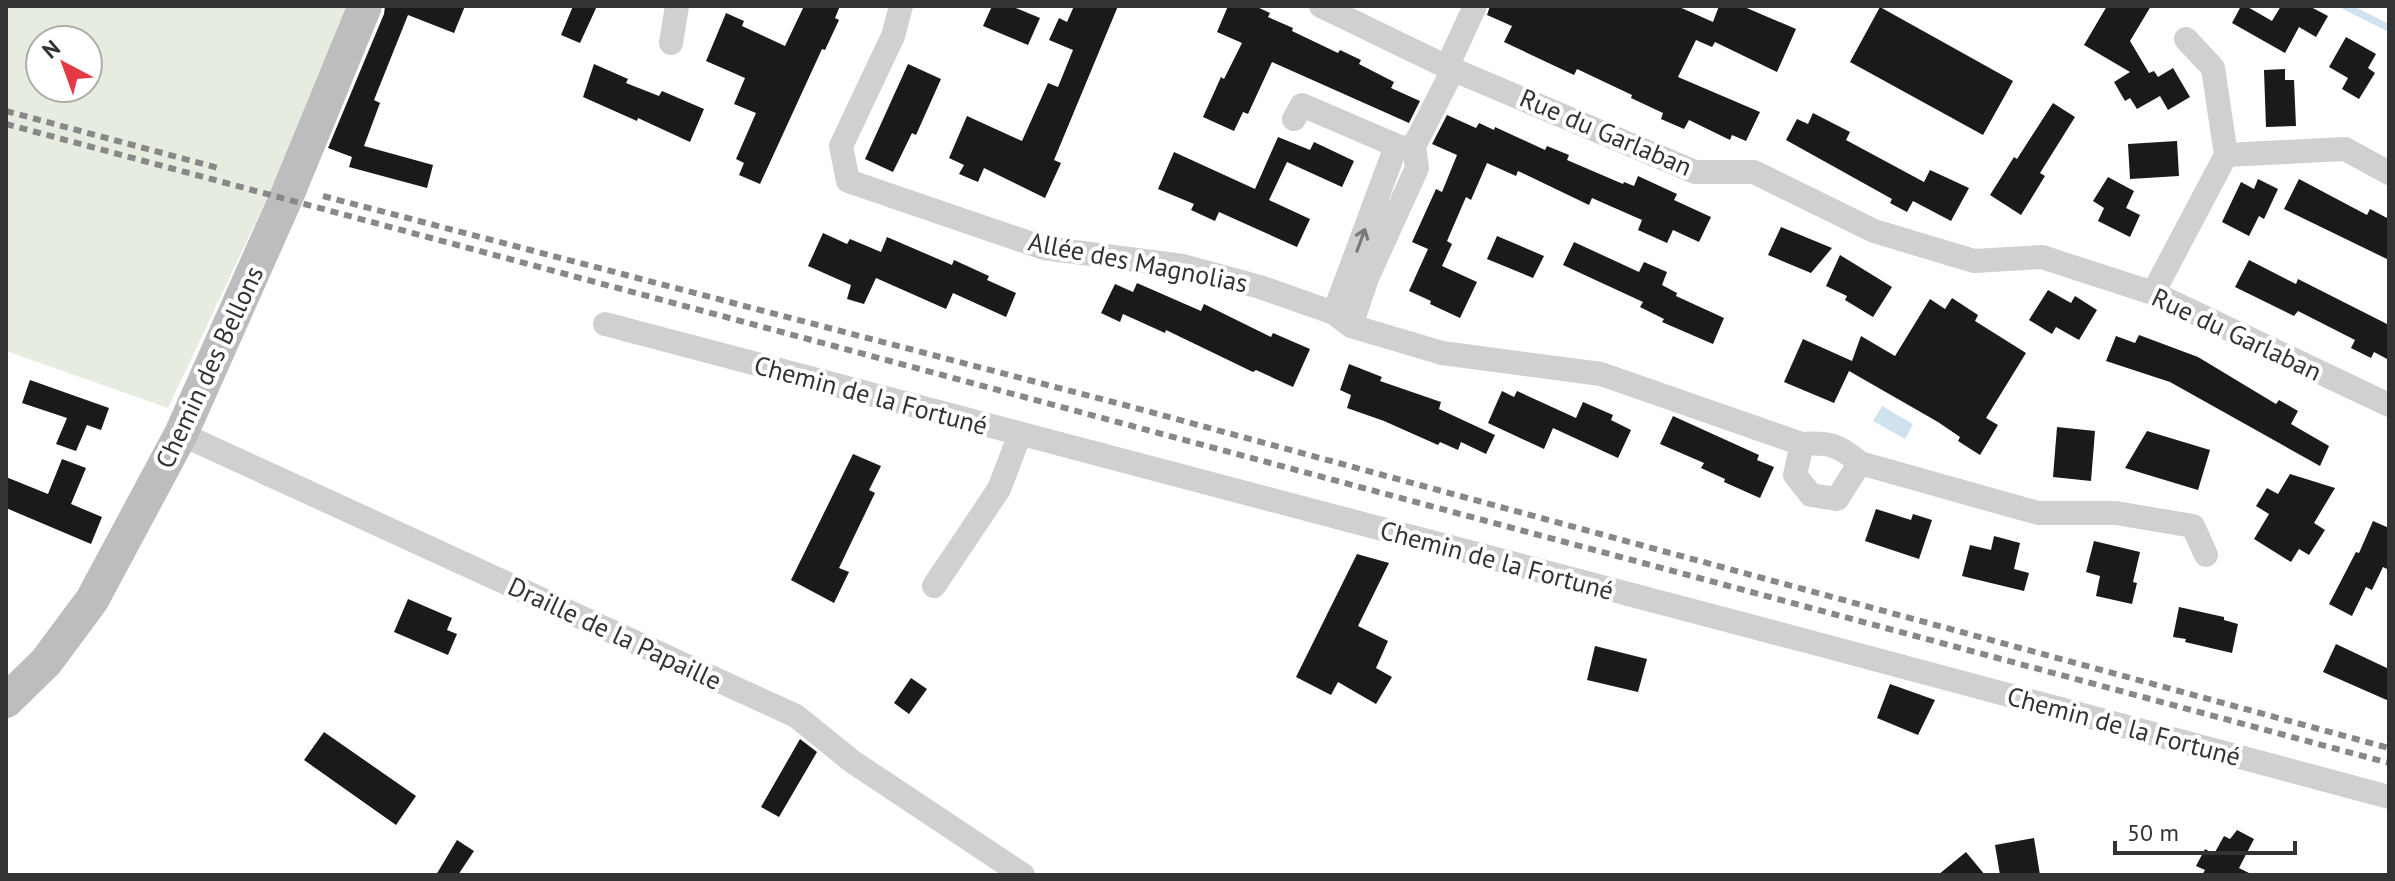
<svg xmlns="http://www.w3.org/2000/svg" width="2395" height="881" font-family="'PT Sans',sans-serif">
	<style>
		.green { fill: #e6ecdf; fill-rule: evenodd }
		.water { fill: #cfe2ee }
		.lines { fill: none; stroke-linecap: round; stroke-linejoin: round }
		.stream { stroke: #cfe2ee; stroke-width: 7 }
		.building { fill: #1a1a1a }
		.minor { stroke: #d0d0d0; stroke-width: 24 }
		.secondary { stroke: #bdbdbd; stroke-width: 34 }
		.rail { stroke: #888; stroke-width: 6; stroke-dasharray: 8 6; stroke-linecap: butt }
		.oneway { stroke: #7a7a7a }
		.labels { text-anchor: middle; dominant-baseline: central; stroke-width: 8; stroke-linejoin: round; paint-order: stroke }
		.street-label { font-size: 26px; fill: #333; stroke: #fff }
	</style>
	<rect width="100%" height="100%" fill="#fff"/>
	<path class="green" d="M6,6H352L285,160L168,408L6,351ZM40,40H88V88H40Z"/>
	<path class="water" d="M1882,406L1913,424L1905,439L1873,421Z"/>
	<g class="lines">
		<path class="stream" d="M2345,6L2389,28"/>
	</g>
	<path class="building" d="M385,6H465L454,33L408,15L374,100L380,103L364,146L433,165L427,188L349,167L352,157L328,148L384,14Z
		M573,6H597L580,43L561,35Z
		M804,6H840L835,18L839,20L825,50L822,49L760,184L739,175L744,163L736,159L756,113L734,104L745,78L706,61L726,13L744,21L742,26L785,46Z
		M992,6H1011L1040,18L1028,45L983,26Z
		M1074,6H1118L1054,160L1061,163L1045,198L984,168L978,182L959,174L964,165L949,158L967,116L1022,141L1048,83L1058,87L1073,50L1049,40L1059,18L1067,22Z
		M1228,6H1255L1270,13L1268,17L1293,28L1292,31L1338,53L1340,50L1361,60L1359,64L1394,82L1391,88L1420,101L1409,123L1272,62L1248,114L1243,112L1234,131L1203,117L1221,77L1224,79L1242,43L1217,32Z
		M1490,6H1677L1713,22L1719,6H1742L1796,29L1777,72L1715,42L1712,47L1696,40L1678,77L1760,112L1746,141L1732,135L1730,140L1689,120L1684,129L1661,119L1663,113L1631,98L1632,95L1577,69L1574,75L1504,42L1512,26L1487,15Z
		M2107,6H2151L2130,41L2149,73L2154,71L2158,77L2173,68L2190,97L2168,110L2160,96L2137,109L2130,98L2125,101L2114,82L2130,72L2084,45Z
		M2241,6H2246L2272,21L2281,6H2309L2328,16L2316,37L2299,27L2285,53L2232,23Z
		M1880,7L2013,81L1983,135L1850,62Z
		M2346,37L2376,54L2368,68L2375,73L2359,99L2342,89L2348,78L2329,67Z
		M594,64L628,79L626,83L659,96L662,91L704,109L690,142L638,118L637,121L583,97Z
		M908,64L941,79L916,135L912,133L893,172L865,159Z
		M2285,69V80H2294L2296,126L2266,127L2264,70Z
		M2053,103L2075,117L2040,173L2045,176L2021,215L1990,195L2014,157L2017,159Z
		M1813,113L1850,132L1846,140L1924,182L1930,170L1969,188L1951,221L1913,201L1907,212L1890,203L1892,199L1786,140L1797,119L1808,124Z
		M1447,115L1476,128L1479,123L1494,130L1495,127L1545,150L1547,146L1569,155L1567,160L1623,184L1624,182L1634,186L1638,176L1677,194L1674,200L1711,217L1699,242L1673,230L1667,243L1638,230L1642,220L1592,198L1589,205L1518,171L1516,176L1487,163L1471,200L1466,197L1447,241L1452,244L1442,266L1477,282L1460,318L1430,304L1431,301L1409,291L1428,249L1412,242L1436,189L1442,192L1457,155L1432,144Z
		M1278,137L1310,150L1314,142L1354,161L1342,187L1287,162L1269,200L1310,219L1297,247L1219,212L1215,221L1191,210L1194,204L1158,189L1174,152L1255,189Z
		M2177,141L2179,176L2130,179L2128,144Z
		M2108,177L2134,191L2126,208L2140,215L2130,237L2098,221L2104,208L2093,201Z
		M2258,179L2278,189L2264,219L2259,216L2249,236L2222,222L2241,182L2254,189Z
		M2299,179L2367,215L2370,209L2389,219V260L2284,209Z
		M1781,227L1832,248L1811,273L1768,255Z
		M823,233L847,244L850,239L881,252L887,237L952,265L954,260L989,276L987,280L1016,293L1006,317L953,293L946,309L876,278L864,304L847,299L851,285L808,266Z
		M1497,236L1544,256L1533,278L1487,259Z
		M1574,242L1639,272L1644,262L1667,272L1662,285L1677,293L1676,296L1724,318L1713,344L1662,322L1664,319L1640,307L1643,302L1563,265Z
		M1840,255L1892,287L1873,317L1845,300L1847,296L1826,286Z
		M2249,260L2296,284L2298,279L2389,325V360L2374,352L2371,358L2351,348L2355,340L2298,311L2294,316L2235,287Z
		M1137,283L1201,311L1204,304L1271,337L1273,333L1310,349L1293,387L1256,370L1253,372L1166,330L1165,333L1123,314L1120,322L1101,313L1115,284L1133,292Z
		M2048,290L2071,303L2075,296L2097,310L2079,340L2056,327L2052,334L2029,320Z
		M1952,298L1978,315L1975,321L2026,353L1986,418L1998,425L1980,455L1958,441L1960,437L1938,422L1849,371L1834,403L1784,382L1803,339L1852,361L1861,336L1895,356L1930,299L1945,309Z
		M2139,335L2198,357L2276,404L2279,400L2298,411L2291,424L2329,446L2320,466L2170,382L2106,361L2116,336L2135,343Z
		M1349,364L1382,377L1380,381L1441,402L1439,409L1495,435L1486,454L1461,442L1458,450L1440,442L1438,445L1384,421L1347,408L1351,395L1340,390Z
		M30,380L109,408L101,430L87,425L76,451L56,444L67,418L22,403Z
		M1502,391L1514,397L1517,391L1576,418L1583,402L1613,415L1611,420L1631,430L1618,458L1553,428L1544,449L1488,423Z
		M1673,416L1759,455L1757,460L1774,467L1760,498L1724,482L1725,479L1701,468L1704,463L1660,444Z
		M2057,427L2095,431L2091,481L2053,477Z
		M2147,431L2210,450L2198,490L2125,468Z
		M853,454L881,466L869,490L875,493L839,568L849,572L834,603L791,580Z
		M62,459L86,468L71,504L102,517L91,544L6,508V477L48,494Z
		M2290,474L2335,488L2314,523L2325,530L2309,555L2299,549L2291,562L2254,539L2269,514L2256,506L2267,488L2278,494Z
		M1876,509L1911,520L1913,514L1932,520L1919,559L1865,541Z
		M2373,521L2389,528V570L2383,567L2372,590L2366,587L2352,616L2329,604L2356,552L2359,553Z
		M1994,536L2020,543L2014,569L2029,573L2024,591L1962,576L1970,545L1991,550Z
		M2094,541L2140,552L2133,582L2137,583L2132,604L2096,596L2100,576L2086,572Z
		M1357,554L1389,563L1358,626L1388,641L1376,668L1392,677L1376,704L1338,682L1331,695L1296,677Z
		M408,599L452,618L447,630L457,634L448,655L394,632Z
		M2179,607L2224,617V620L2238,624L2232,653L2185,642L2186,639L2173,637Z
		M2336,644L2389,669V701L2323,672Z
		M1595,646L1647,659L1638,692L1587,680Z
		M911,678L927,689L909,714L894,703Z
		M1890,684L1935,700L1918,735L1877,718Z
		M324,732L416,796L396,825L304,760Z
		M800,739L817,752L779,817L761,807Z
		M2237,830L2254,839L2239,868L2253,875H2202L2205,870L2196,866L2205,849L2214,854L2224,836L2230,839Z
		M2034,838L2040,875H2000L1995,845Z
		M457,840L474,851L458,875H436Z
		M1966,852L1985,875H1938Z"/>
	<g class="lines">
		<path class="minor" d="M901,6L893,36L841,146L848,181L1044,248L1183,266L1260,287L1334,313L1351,326L1442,353L1601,374L1802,444C1829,442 1839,445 1860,463L1837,499L1811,495L1795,475L1802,444
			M1321,6L1447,67L1695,172H1754L1874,231L1974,261L2042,257L2153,293L2389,405
			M671,43L677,6
			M1447,67L1475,6
			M1294,119L1302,105L1402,148
			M2226,155L2345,149L2389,173
			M2153,293L2226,155L2213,68L2186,39
			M1334,313L1395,149L1414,146
			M605,324L1814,643L2389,797
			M1351,326L1367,278L1417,168L1414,146L1454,68
			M181,434L796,716L853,762L1023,875
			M1860,463L2038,513H2116L2193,526L2206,555
			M934,586L999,489L1020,434"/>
		<path class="secondary" d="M6,701L46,662L92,600L181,434L286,198L365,6"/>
		<path class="rail" d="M6,111L222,169
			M6,124L2389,763
			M323,196L1132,407L2389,748"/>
	</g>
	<defs><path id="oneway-shaft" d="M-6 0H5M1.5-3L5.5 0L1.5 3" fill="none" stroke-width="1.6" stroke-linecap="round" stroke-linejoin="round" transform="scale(2)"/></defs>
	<use class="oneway" href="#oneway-shaft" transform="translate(1361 240) rotate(-70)"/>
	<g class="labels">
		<g class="street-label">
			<text transform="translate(1606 132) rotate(23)">Rue du Garlaban</text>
			<text transform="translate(1138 262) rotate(11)">Allée des Magnolias</text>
			<text transform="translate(2237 334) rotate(25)">Rue du Garlaban</text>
			<text transform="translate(209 367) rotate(-65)">Chemin des Bellons</text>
			<text transform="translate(871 395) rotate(15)">Chemin de la Fortuné</text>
			<text transform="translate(1497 560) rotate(15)">Chemin de la Fortuné</text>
			<text transform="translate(615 633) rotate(25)">Draille de la Papaille</text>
			<text transform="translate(2124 726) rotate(15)">Chemin de la Fortuné</text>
		</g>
	</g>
	<rect width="2395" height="881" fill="none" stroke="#333333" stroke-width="16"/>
	<g transform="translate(64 64) rotate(319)"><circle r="38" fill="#ffffff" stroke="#adadad" stroke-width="2"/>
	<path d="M0-6L14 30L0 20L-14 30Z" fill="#e63946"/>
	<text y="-12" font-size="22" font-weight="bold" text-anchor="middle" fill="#333333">N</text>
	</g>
	<path d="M2115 841v12h180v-12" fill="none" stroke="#333333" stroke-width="4"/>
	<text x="2127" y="841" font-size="24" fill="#333333" stroke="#ffffff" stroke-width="6" paint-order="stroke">50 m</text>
</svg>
